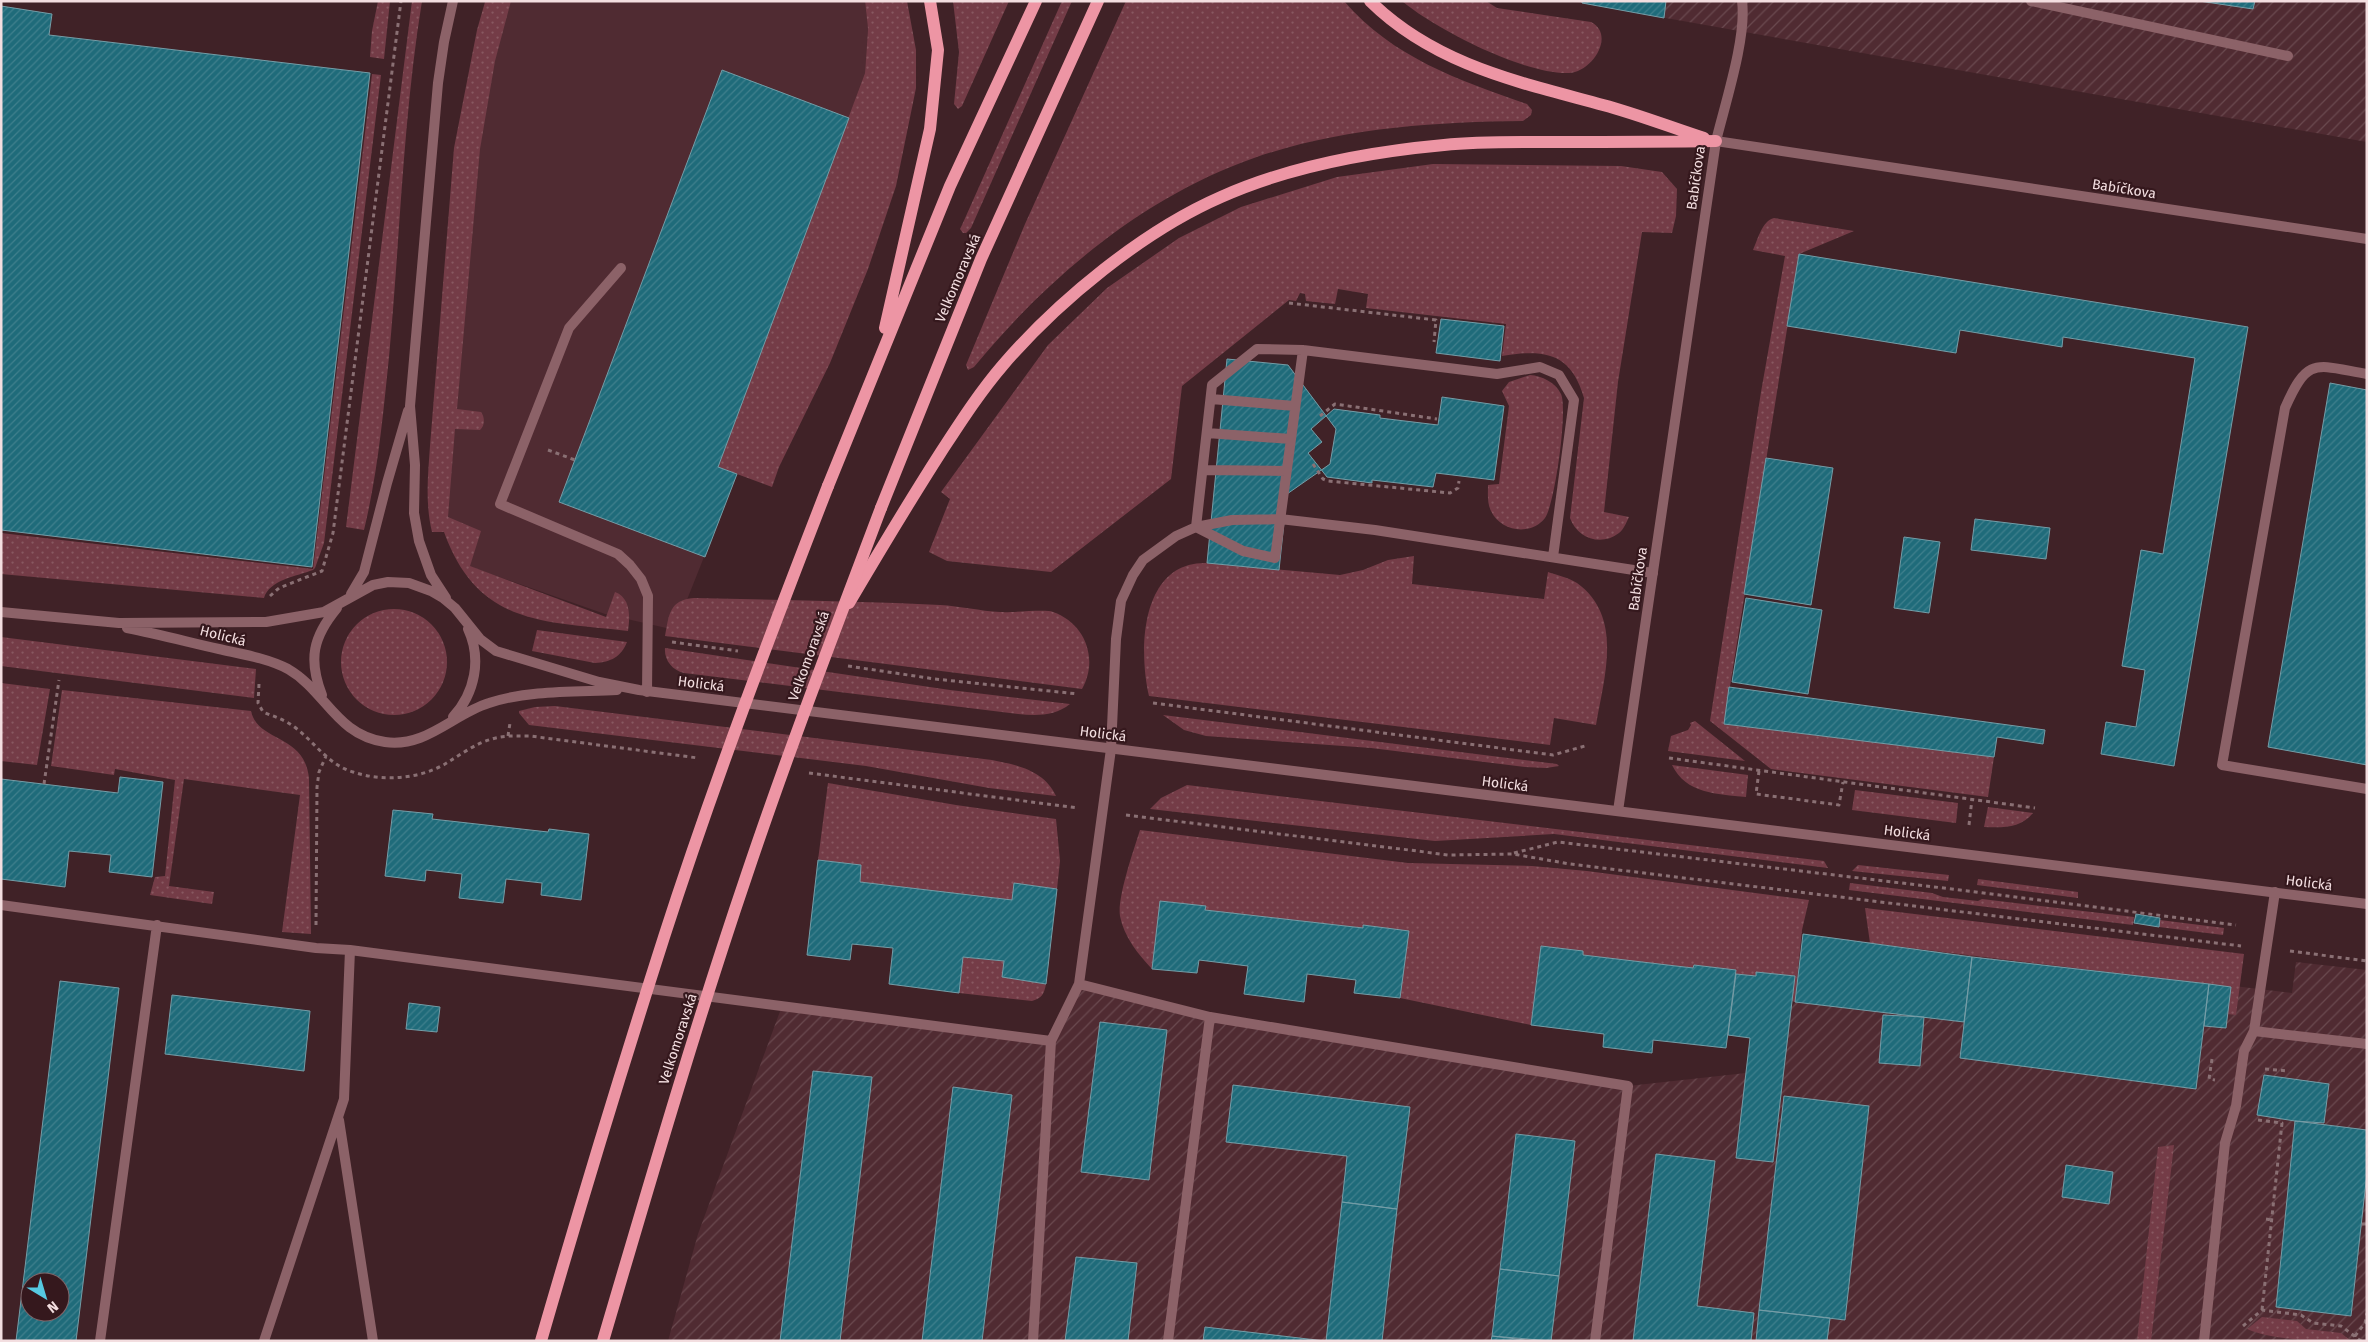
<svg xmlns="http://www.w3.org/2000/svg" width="2368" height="1342" font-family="'Fira Sans',sans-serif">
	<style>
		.built { fill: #502b32 }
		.industrial { fill: url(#industrial-furrows) }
		.grass { fill: url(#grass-dots) }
		.building { fill: url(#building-hatch); stroke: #749da7; fill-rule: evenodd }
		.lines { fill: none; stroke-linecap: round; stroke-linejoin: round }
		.path { stroke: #8a7074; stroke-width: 3; stroke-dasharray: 4 4; stroke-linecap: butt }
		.service { stroke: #8c6268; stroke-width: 10 }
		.minor { stroke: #8c6268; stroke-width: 10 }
		.tertiary { stroke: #8c6268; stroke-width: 10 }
		.primary { stroke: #ed95a4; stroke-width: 12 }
		.primary-bridge { stroke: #ed95a4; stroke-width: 12 }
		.labels { text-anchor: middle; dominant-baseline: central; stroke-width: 4.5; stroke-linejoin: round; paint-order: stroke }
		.street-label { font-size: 14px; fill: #f3dee0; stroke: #35181d }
	</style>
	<defs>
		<pattern id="industrial-furrows" width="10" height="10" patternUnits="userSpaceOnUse" patternTransform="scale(1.25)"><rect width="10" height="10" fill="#502b32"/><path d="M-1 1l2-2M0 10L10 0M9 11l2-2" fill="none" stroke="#6a494f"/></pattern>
		<pattern id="grass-dots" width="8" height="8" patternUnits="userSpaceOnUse" patternTransform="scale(1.25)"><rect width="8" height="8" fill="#743c47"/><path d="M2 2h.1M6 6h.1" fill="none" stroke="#885861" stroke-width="1.8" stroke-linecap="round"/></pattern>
		<pattern id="building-hatch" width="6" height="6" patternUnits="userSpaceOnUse" patternTransform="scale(1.25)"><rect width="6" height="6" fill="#1f6b7a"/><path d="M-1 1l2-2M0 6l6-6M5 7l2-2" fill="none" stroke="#40808d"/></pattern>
	</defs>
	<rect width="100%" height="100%" fill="#402227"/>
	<path class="built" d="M509,1H865L868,29L865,73L719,467L737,474L675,630L605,614L468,566L446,518L484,97Z"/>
	<path class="industrial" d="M1570,1H2367V142L2104,96Z
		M1803,934L2292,993L2296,962L2367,970V1341H668L698,1234L782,1006L1051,1041L1079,984L1210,1017L1628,1086L1746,1073L1795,1002Z"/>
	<path class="grass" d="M378,1H390L384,59L370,57L372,31Z
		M412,1H422C403,118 400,239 389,357C383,415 378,472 364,530L346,527Z
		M511,1L495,61L480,149L457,409L481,412C485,417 485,426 480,430L455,429L448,517L481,531L470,566L606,617L615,592C631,598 630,617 628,631C543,621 478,626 444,532H432C425,503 428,475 430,446L454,148L477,30L485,2Z
		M865,1H907L916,50V88L896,186L868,269L830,363L779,467L772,487L718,467L865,73L868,29Z
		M953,1H1009L962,106L958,109L954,104L959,52Z
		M1062,1H1072L971,228L966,233H963L960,229L962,225Z
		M1126,1H1344C1393,58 1459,80 1527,104L1532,110L1531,115L1523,121C1433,122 1340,128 1254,158C1143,197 1048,277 974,367L968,370L966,365L1025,224Z
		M1402,1H1486L1497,8L1591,22C1616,35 1592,72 1569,73C1525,75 1435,29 1402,1Z
		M372,74L381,75L324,543L315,568L313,570C297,576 269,580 264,598L1,574V533L313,569Z
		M1433,164L1621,166L1662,172L1677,189L1676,216L1672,233L1642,232L1618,382L1604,512L1629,517C1626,523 1624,529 1619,533C1601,547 1577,538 1570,518L1584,398C1571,352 1544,349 1502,356L1506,324L1366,308L1368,294L1338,289L1335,304L1306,301L1305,294L1300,293L1296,301L1289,300L1182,386L1171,479L1051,572L947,561L929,552L950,499L941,492L1048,345L1107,288L1179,238L1241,207L1337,177Z
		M1774,218L1854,231L1799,254L1724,724L1994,757L1988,797L1771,769L1710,721L1761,392L1785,256L1753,250C1758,239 1762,221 1774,218Z
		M1530,375C1542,376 1555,382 1561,394C1568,409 1555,504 1545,518C1531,536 1501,532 1491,511C1487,503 1488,494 1488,485L1499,484L1509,406L1502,391L1509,382Z
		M1414,556L1412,584L1544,599L1548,572C1557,575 1569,578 1577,583C1624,617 1604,677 1596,725L1554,718L1550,745L1149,696C1138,649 1141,561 1207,563L1340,575L1363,570L1388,560Z
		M694,598C776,600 858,601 940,605C960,606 980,611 1000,612C1012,613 1045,609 1053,612C1085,623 1099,659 1082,689L665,636C669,615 669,600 694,598Z
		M341 662a53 53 0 1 1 106 0a53 53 0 1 1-106 0Z
		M537,630L627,642C621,657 611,662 595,663L532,651Z
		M1,637L256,669L254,698L1,666Z
		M665,648L950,690L1070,704C1055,716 1037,716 1018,714L684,673C672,670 664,660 665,648Z
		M1,683L50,689L37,765L1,761Z
		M62,690L251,711C258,743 304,733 309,778L311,934L282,932L300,795L184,779L169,886L214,892L212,904L150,895L155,877L165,876L175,780L115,769L114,775L51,766Z
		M555,706L992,760C1017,765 1044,770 1056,796L989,788L866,766L529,725L519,713V711L535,707Z
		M1163,715L1557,764L1559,766L1546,768L1525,767L1371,748L1206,736L1184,730Z
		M1695,721L1745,761L1668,751L1671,736L1688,730L1691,725L1690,723Z
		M1672,765L1748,775L1746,797C1717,794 1686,794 1672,765Z
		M828,783L956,805L1056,819L1060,861L1057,889L1014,883L1012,900L860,882L861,865L818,860Z
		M1187,785L1824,861L1828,868L1554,834L1435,841L1150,809L1161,798Z
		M1855,790L1958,803L1956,823L1852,810Z
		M1988,807L2033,813C2021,828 2003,828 1984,827Z
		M1140,830L1408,863L1532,866L1587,871L1809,900L1802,930L1795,1002L1792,1001L1795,976L1756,972V976L1736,974V970L1694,965L1693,968L1583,955V951L1541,946L1531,1025L1400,998L1408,931L1363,925V928L1205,910V906L1161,901L1152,969C1138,954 1124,937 1120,916C1117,898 1134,849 1140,830Z
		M1858,865L1949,875L1948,881L1852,871Z
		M1978,879L2078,892V898L1977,885Z
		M1850,883L1932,893L1943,897L1978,901L1982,899L2134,917L2133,925L1849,890Z
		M1865,908L2244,954L2236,1015L2227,1014L2230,987L1870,943Z
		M2160,920L2224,928L2223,935L2159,927Z
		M963,957L1004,961L1003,977L1046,984C1044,994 1042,998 1032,1001L959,993Z
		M2174,1145L2151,1341H2137L2158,1147Z
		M2262,1317L2297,1321L2306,1329L2341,1333L2351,1341C2322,1341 2274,1341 2247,1329Z"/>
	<path class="building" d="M1582,1H1666L1664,18L1582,3Z
		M2199,1H2255L2253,9Z
		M1,6L52,14L49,35L370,73L312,567L1,530Z
		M722,70L849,118L718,467L737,474L705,557L559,502Z
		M1799,254L2248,327L2174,766L2101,754L2106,722L2136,727L2145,670L2122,666L2141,550L2163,554L2195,358L2063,337L2062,347L1960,330L1956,353L1787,326Z
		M1441,319L1504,326L1500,361L1436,353Z
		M1227,359L1288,365L1336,429L1330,464L1287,494L1279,570L1207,563Z
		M2330,383L2367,390V765L2268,747Z
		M1442,397L1504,406L1494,480L1436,473L1433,487L1372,480V483L1327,477L1308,453L1322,442L1311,429L1334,409L1380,415V418L1438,425Z
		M1766,458L1833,468L1811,605L1744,594Z
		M1975,519L2050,528L2046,559L1971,550Z
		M1904,537L1940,542L1929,613L1894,608Z
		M1746,598L1822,610L1808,694L1732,682Z
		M1729,687L2045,730L2043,744L1997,737L1994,757L1724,724Z
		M120,777L163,782L152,877L109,872L111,855L69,851L65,887L1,879V779L118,793Z
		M393,810L433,814L432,819L548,832L549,829L589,834L581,900L541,895L542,883L506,879L503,903L459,898L462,874L426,870L425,881L385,876Z
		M818,860L861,865L860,882L1012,900L1014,883L1057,889L1046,984L1002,977L1004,961L963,957L959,993L889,984L893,948L852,944L850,960L807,955Z
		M1160,901L1206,906L1205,910L1363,928V925L1409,931L1400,998L1354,993L1356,980L1307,974L1304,1002L1244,994L1248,966L1199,960L1197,973L1152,969Z
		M2136,914L2160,918L2159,927L2134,923Z
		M1803,934L1972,957L1964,1022L1795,1002Z
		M1541,946L1583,951V955L1693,968L1694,965L1736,970L1726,1048L1653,1040L1652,1053L1603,1047L1604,1034L1531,1025Z
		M1972,957L2209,984L2196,1089L1960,1058Z
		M1756,972L1795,976L1773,1162L1736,1158L1750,1038L1728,1035L1736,974L1756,976Z
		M60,981L119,988L76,1341H16ZM30,1282H60V1312H30Z
		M2209,984L2231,987L2226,1028L2204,1026Z
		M172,995L310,1011L304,1071L165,1054Z
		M409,1003L440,1007L437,1032L406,1029Z
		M1883,1015L1924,1017L1920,1066L1879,1063Z
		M1100,1022L1167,1030L1149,1180L1081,1172Z
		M813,1071L872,1077L840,1341H780Z
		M2264,1075L2329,1084L2324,1123L2295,1121L2257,1115Z
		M1233,1085L1410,1107L1397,1209L1342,1202L1347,1156L1226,1142Z
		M953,1087L1012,1095L982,1341H922Z
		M1784,1096L1869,1106L1845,1320L1759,1310Z
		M2295,1121L2367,1130V1173L2351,1316L2276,1307Z
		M1516,1134L1575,1141L1559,1276L1500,1269Z
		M1656,1154L1715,1161L1697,1306L1754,1313L1751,1341H1633Z
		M2066,1165L2113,1172L2109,1204L2062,1197Z
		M1342,1202L1397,1209L1382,1341H1326Z
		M1076,1257L1137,1263L1128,1341H1065Z
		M1500,1269L1559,1276L1551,1341L1492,1336Z
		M1759,1310L1830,1318L1827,1341H1756Z
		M1205,1327L1325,1341H1326H1203Z
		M1492,1336L1533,1341H1491Z"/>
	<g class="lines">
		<path class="path" d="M1289,303L1436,320L1434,342
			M1320,416L1335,404L1437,419
			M548,450L575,460
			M1313,464L1323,479L1328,481L1450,493L1458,488L1459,481
			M270,596L279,588L322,571L333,533L401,1
			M672,642L738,651
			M848,666L935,679L1078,694
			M259,684L258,703L263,712C275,717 286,720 297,729C316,744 329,765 353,772C383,782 419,779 445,764C460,755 476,743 492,739C505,735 517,736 530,736L698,758
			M1153,703L1553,755L1585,746
			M508,736L510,723
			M1669,758L2035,808
			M1759,771L1756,794L1839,805L1843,782
			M809,773L1078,808
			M44,784L59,680
			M1126,815L1417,851L1448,855L1513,854L1570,864L2241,946
			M1969,825L1972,799
			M1514,853L1558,842L1960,890L2236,925
			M316,925L317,787L319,772L326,756
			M2290,951L2367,961
			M2212,1059L2209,1079L2215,1080
			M2265,1069L2289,1071
			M2258,1120L2282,1123L2262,1310
			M2266,1219L2272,1220
			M2362,1224H2367
			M2243,1326L2262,1310L2301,1315L2313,1323L2341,1326L2361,1341
			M2355,1336L2365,1323L2367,1313"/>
		<path class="service" d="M2031,1L2288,56
			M1716,141C1725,104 1747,37 1742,1
			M621,268L569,328L500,504L618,554L630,565L641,579L648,596L647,692
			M2367,374C2315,365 2308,356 2285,408L2222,765L2367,789
			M1211,399L1295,406
			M1207,433L1291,439
			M1203,470L1286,471
			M1196,527L1212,385L1257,349L1303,350L1497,374L1540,367L1559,375L1574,400L1553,557
			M1196,527L1243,551L1275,558L1303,350
			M1,905L316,948L350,950L1051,1041
			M1079,984L1210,1017L1628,1086L1595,1341
			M2254,1031L2367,1044
			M339,1120L373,1341
			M100,1341L157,925
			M264,1341L344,1099L350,950
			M1033,1341L1051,1041L1079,984L1111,749L1116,639L1121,601L1133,575L1143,560L1176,536L1196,527L1232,520L1280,519L1375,530L1653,573
			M1168,1341L1210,1017
			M2204,1341L2225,1143L2236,1106L2244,1051L2254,1031L2275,892"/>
		<path class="minor" d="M1618,811L1716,141"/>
		<path class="tertiary" d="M1716,141L2367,239
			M351,594L364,572L387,483L408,411
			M446,598L431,575L419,541L414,513L415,465L410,406L438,83L444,42L453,1
			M1,612L119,623L266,622L324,612L373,585L388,582L409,583L431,591L443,598L455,608L480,639L496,651L599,682L639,690L2367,904
			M127,628C158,634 188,642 219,649C241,654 267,658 288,669C326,691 336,735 385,742C426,748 453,714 489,703C528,690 575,692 617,690
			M322,695C308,659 313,637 337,608
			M453,717C475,693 482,659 468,629"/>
		<path class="primary" d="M1370,1C1435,65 1519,82 1603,105C1637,114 1670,127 1704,138
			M885,328L930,129L938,50L930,1
			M828,486L950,186L1036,1
			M881,508L981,259L1098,1
			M849,603C879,552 909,502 941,452C960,423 979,393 1003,365C1058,301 1143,231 1221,197C1290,166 1368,152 1444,145C1479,141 1515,142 1550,142C1605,142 1661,142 1716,141"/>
		<path class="primary-bridge" d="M541,1341C580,1206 621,1071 664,937C713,785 770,635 828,486
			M603,1341C649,1185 694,1030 746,877C788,752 835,630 881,508"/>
	</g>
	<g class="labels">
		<g class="street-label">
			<text transform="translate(1696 178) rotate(-82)">Babíčkova</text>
			<text transform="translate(2124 189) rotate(9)">Babíčkova</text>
			<text transform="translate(958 278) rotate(-67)">Velkomoravská</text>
			<text transform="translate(1638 579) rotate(-82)">Babíčkova</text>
			<text transform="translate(223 636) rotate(14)">Holická</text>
			<text transform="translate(809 656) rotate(-70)">Velkomoravská</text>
			<text transform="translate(701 684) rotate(7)">Holická</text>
			<text transform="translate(1103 734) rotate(7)">Holická</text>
			<text transform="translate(1505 784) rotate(7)">Holická</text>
			<text transform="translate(1907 833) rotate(7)">Holická</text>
			<text transform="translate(2309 883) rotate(7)">Holická</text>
			<text transform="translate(678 1039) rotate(-72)">Velkomoravská</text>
		</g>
	</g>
	<rect width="2368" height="1342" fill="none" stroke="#f3dee0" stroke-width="5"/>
	<g transform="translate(45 1297) rotate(142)"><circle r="24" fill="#35181d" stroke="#81676b"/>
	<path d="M0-4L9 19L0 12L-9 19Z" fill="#56c9e1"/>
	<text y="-8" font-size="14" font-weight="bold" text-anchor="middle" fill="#f3dee0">N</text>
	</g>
</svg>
